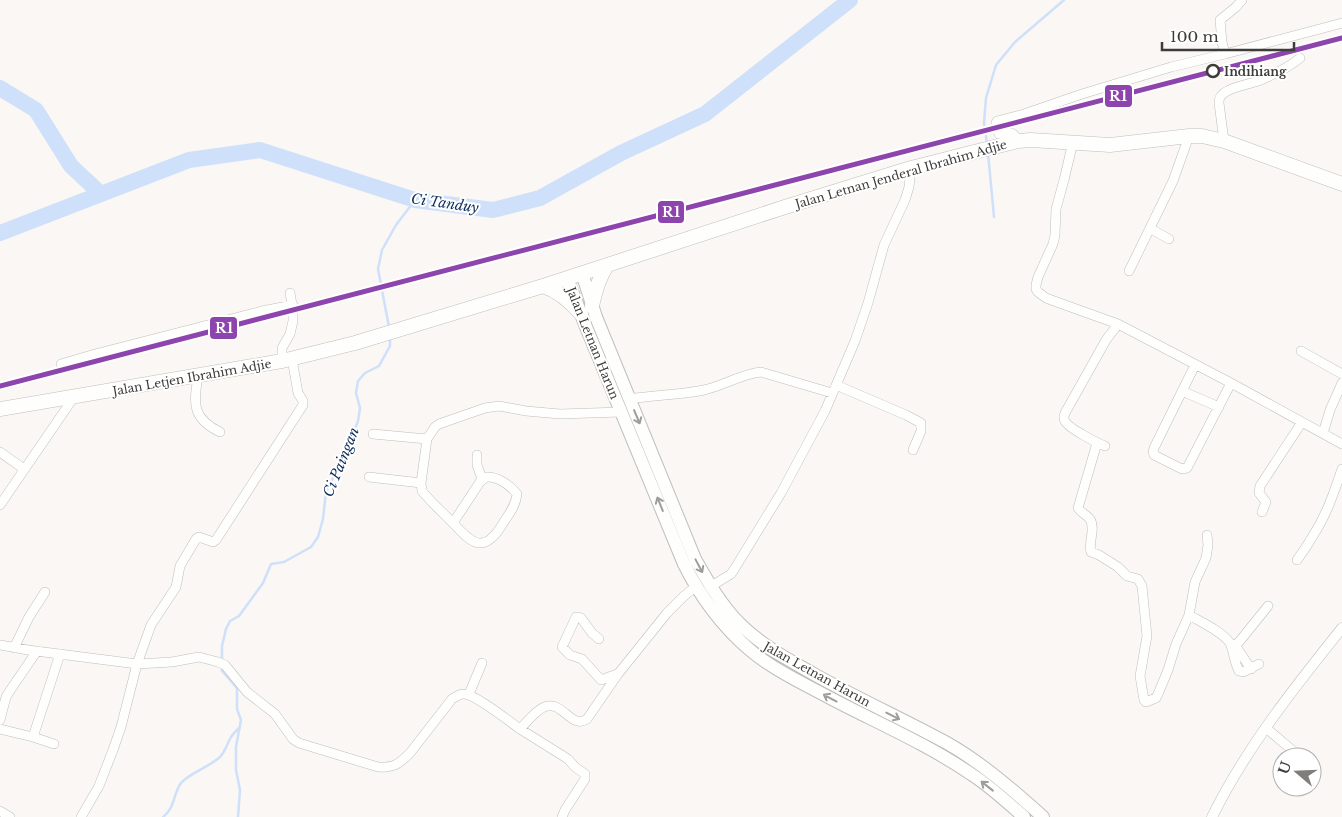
<svg xmlns="http://www.w3.org/2000/svg" width="1342" height="817" font-family="'Libre Baskerville',serif">
	<style>
		.lines { fill: none; stroke-linecap: round; stroke-linejoin: round }
		.stream { stroke: #cfe0fa; stroke-width: 2.5 }
		.river { stroke: #cfe0fa; stroke-width: 16 }
		.minor-casing { stroke: #c0bebb; stroke-width: 10 }
		.tertiary-casing { stroke: #c0bebb; stroke-width: 11 }
		.primary-casing { stroke: #c0bebb; stroke-width: 14 }
		.trunk-casing { stroke: #c0bebb; stroke-width: 15 }
		.minor { stroke: #fefefd; stroke-width: 9 }
		.tertiary { stroke: #fefefd; stroke-width: 10 }
		.primary { stroke: #fefefd; stroke-width: 12 }
		.trunk { stroke: #fefefd; stroke-width: 14 }
		.rail-1-casing { stroke: #fff; stroke-width: 9 }
		.rail-1 { stroke: #8e44ad; stroke-width: 5 }
		.oneway { stroke: #9e9d9b }
		.stop-dot { fill: #fff; stroke: #3e3c39; stroke-width: 2.5 }
		.labels { text-anchor: middle; dominant-baseline: central; stroke-width: 4; stroke-linejoin: round; paint-order: stroke }
		.stop-label { font-size: 12px; font-weight: bold; fill: #3e3c39; stroke: #fff; text-anchor: start }
		.street-label { font-size: 12px; fill: #3e3c39; stroke: #fff }
		.water-label { font-size: 14px; font-style: italic; fill: #0d2e5c; stroke: #fff }
		.line-badge { stroke: #fff; stroke-width: 2 }
		.badge-label { font-size: 14px; text-anchor: middle; font-weight: bold; fill: #fff }
	</style>
	<rect width="100%" height="100%" fill="#faf7f4"/>
	<g class="lines">
		<path class="stream" d="M987,143L984,123L986,98L996,65L1015,42L1064,0
			M988,153L994,217
			M389,327L378,269L382,250L396,225L415,200
			M222,660V646L226,629L230,621L239,616L263,583L271,564L284,562L311,547L318,537L323,519L326,492L345,454L358,421L360,408L356,393L358,381L365,373L379,366L390,346V337
			M222,665V671L237,688V709L241,720L236,747V770L240,790L238,817
			M163,817C175,808 173,794 181,783C188,774 209,767 220,757C225,752 227,744 231,737C233,734 236,731 239,728"/>
		<path class="river" d="M0,88L36,110L71,166L101,194
			M0,233L189,160L260,150L415,200L493,210L540,198L621,153L705,114L850,0"/>
		<g class="minor-casing">
			<path id="minor" d="M1242,0L1236,7L1220,20L1222,42L1225,54L1342,23
				M1018,141C1012,129 1010,134 999,134L996,123L997,121L1024,114L1082,94L1171,67L1225,54
				M1224,141L1219,103C1219,98 1220,96 1224,93C1234,86 1247,85 1258,81C1273,75 1288,68 1300,58
				M1073,142L1064,180L1056,209L1055,235L1053,244L1038,277L1036,285V289L1038,292L1046,298L1065,305L1118,324L1231,383L1342,444
				M1151,229L1169,239
				M1129,271L1173,181L1189,136
				M1301,351L1342,374
				M282,361V348L290,334L293,321V310L290,293
				M61,364L95,354L262,311L293,305
				M1195,365L1154,448L1153,452L1154,455L1182,469L1187,468L1231,383
				M198,376C194,403 191,418 220,432
				M836,385L906,415L921,423V431L913,450
				M1182,391L1219,407
				M629,399C654,395 680,395 704,390C723,386 741,374 761,372L832,393
				M1323,433L1330,410L1342,383
				M373,434L427,439
				M1097,443L1078,508C1081,513 1086,514 1090,519C1096,529 1088,542 1091,552L1099,555L1118,567L1127,576L1138,579L1142,586L1147,636L1140,676L1144,700L1146,702L1156,698L1158,694L1168,670L1176,644L1189,615L1195,582L1206,558L1208,545L1207,535
				M1105,446C1097,443 1068,428 1065,421C1063,418 1064,417 1065,413L1106,340L1118,324
				M0,452L24,469
				M477,455V465L482,479
				M369,477L421,483
				M0,505L74,397
				M1262,512L1266,502L1259,493L1260,486L1302,422
				M453,523L480,482L486,477C497,476 510,485 517,494C516,506 508,515 502,525C481,559 468,538 449,519C440,510 430,501 422,491L421,483L427,439L435,427L439,424L485,408L499,406L526,411L560,414L621,412
				M1297,560C1303,552 1309,543 1314,534C1327,514 1334,492 1342,469
				M710,587L731,574L735,568L781,493L825,411L855,341L868,303L884,245L905,200L909,187L911,168
				M1189,615C1201,622 1223,632 1230,643C1234,652 1234,662 1239,671L1243,672L1259,664
				M599,639L592,633L581,618L576,617L562,647L570,655L582,659L601,680L617,674
				M0,645L28,650L137,664L172,662L199,657L218,662L225,665L247,692L275,714L293,739L299,743L378,767C394,768 399,764 410,753L452,699C456,697 459,694 463,694C474,693 510,722 520,729C527,722 535,711 544,707C562,699 571,730 587,719L618,674L667,613L684,596L695,587
				M1231,645H1235L1239,642L1268,606
				M1235,645L1251,669
				M14,648L29,617L45,592
				M469,694L482,663
				M0,720L6,697L11,689L37,651
				M1266,728L1292,750
				M0,729L33,737
				M520,729L568,759L575,767L585,774V779L565,810L562,817
				M54,744L33,737L60,654
				M0,811L10,817
				M81,817L99,786L113,750L121,727L137,664L151,625L176,587L180,566L196,539L199,537L213,542L216,540L303,405V401L298,393L292,359"/>
		</g>
		<g class="tertiary-casing">
			<path id="tertiary" d="M1212,817C1246,748 1294,688 1342,628"/>
		</g>
		<g class="primary-casing">
			<path id="primary" d="M582,273L596,317L695,559C708,582 721,605 740,624C761,645 787,659 812,673C856,698 903,719 947,743C982,763 1013,790 1043,817
				M567,278L584,322L684,564C701,598 722,626 750,650C772,669 806,685 832,699C878,723 927,744 971,774C990,786 1007,802 1024,817"/>
		</g>
		<g class="trunk-casing">
			<path id="trunk" d="M543,286C559,291 570,301 581,314
				M592,306C595,291 599,278 607,265
				M0,409L282,361L355,343L543,286L785,207L911,168L994,147L1018,141L1031,140L1110,145L1189,136H1202L1224,141L1342,184"/>
		</g>
		<use href="#minor" class="minor"/>
		<use href="#tertiary" class="tertiary"/>
		<use href="#primary" class="primary"/>
		<use href="#trunk" class="trunk"/>
		<g class="rail-1-casing">
			<path id="rail-1" d="M0,386L1342,38"/>
		</g>
		<use href="#rail-1" class="rail-1"/>
	</g>
	<defs><path id="oneway-shaft" d="M-6 0H5M1.5-3L5.5 0L1.5 3" fill="none" stroke-width="1.6" stroke-linecap="round" stroke-linejoin="round" transform="scale(1.25)"/></defs>
	<g class="oneway">
		<use href="#oneway-shaft" transform="translate(637 417) rotate(67)"/>
		<use href="#oneway-shaft" transform="translate(660 504) rotate(-112)"/>
		<use href="#oneway-shaft" transform="translate(699 566) rotate(62)"/>
		<use href="#oneway-shaft" transform="translate(830 698) rotate(-152)"/>
		<use href="#oneway-shaft" transform="translate(893 716) rotate(27)"/>
		<use href="#oneway-shaft" transform="translate(987 786) rotate(-142)"/>
	</g>
	<circle class="stop-dot" cx="1213" cy="71" r="6"/>
	<g class="labels">
		<g class="stop-label">
			<text x="1224" y="71">Indihiang</text>
		</g>
		<g class="street-label">
			<text transform="translate(901 174) rotate(-16)">Jalan Letnan Jenderal Ibrahim Adjie</text>
			<text transform="translate(593 343) rotate(68)">Jalan Letnan Harun</text>
			<text transform="translate(192 377) rotate(-10)">Jalan Letjen Ibrahim Adjie</text>
			<text transform="translate(817 674) rotate(29)">Jalan Letnan Harun</text>
		</g>
		<g class="water-label">
			<text transform="translate(445 203) rotate(8)">Ci Tanduy</text>
			<text transform="translate(341 462) rotate(-68)">Ci Paingan</text>
		</g>
	</g>
	<g class="line-badge">
		<rect x="1104" y="84" width="29" height="24" rx="5" fill="#8e44ad"/>
		<rect x="657" y="200" width="28" height="24" rx="5" fill="#8e44ad"/>
		<rect x="209" y="316" width="29" height="24" rx="5" fill="#8e44ad"/>
	</g>
	<g class="badge-label">
		<text x="1118" y="101">R1</text>
		<text x="671" y="217">R1</text>
		<text x="224" y="333">R1</text>
	</g>
	<g transform="translate(1297 772) rotate(289)"><circle r="24" fill="#ffffff" stroke="#b2b1b0"/>
	<path d="M0-4L9 19L0 12L-9 19Z" fill="#807d7a"/>
	<text y="-8" font-size="14" font-weight="bold" text-anchor="middle" fill="#3e3c39">U</text>
	</g>
	<path d="M1162 42v8h132v-8" fill="none" stroke="#3e3c39" stroke-width="2.5"/>
	<text x="1170" y="42" font-size="15" fill="#3e3c39" stroke="#ffffff" stroke-width="4" paint-order="stroke">100 m</text>
</svg>
